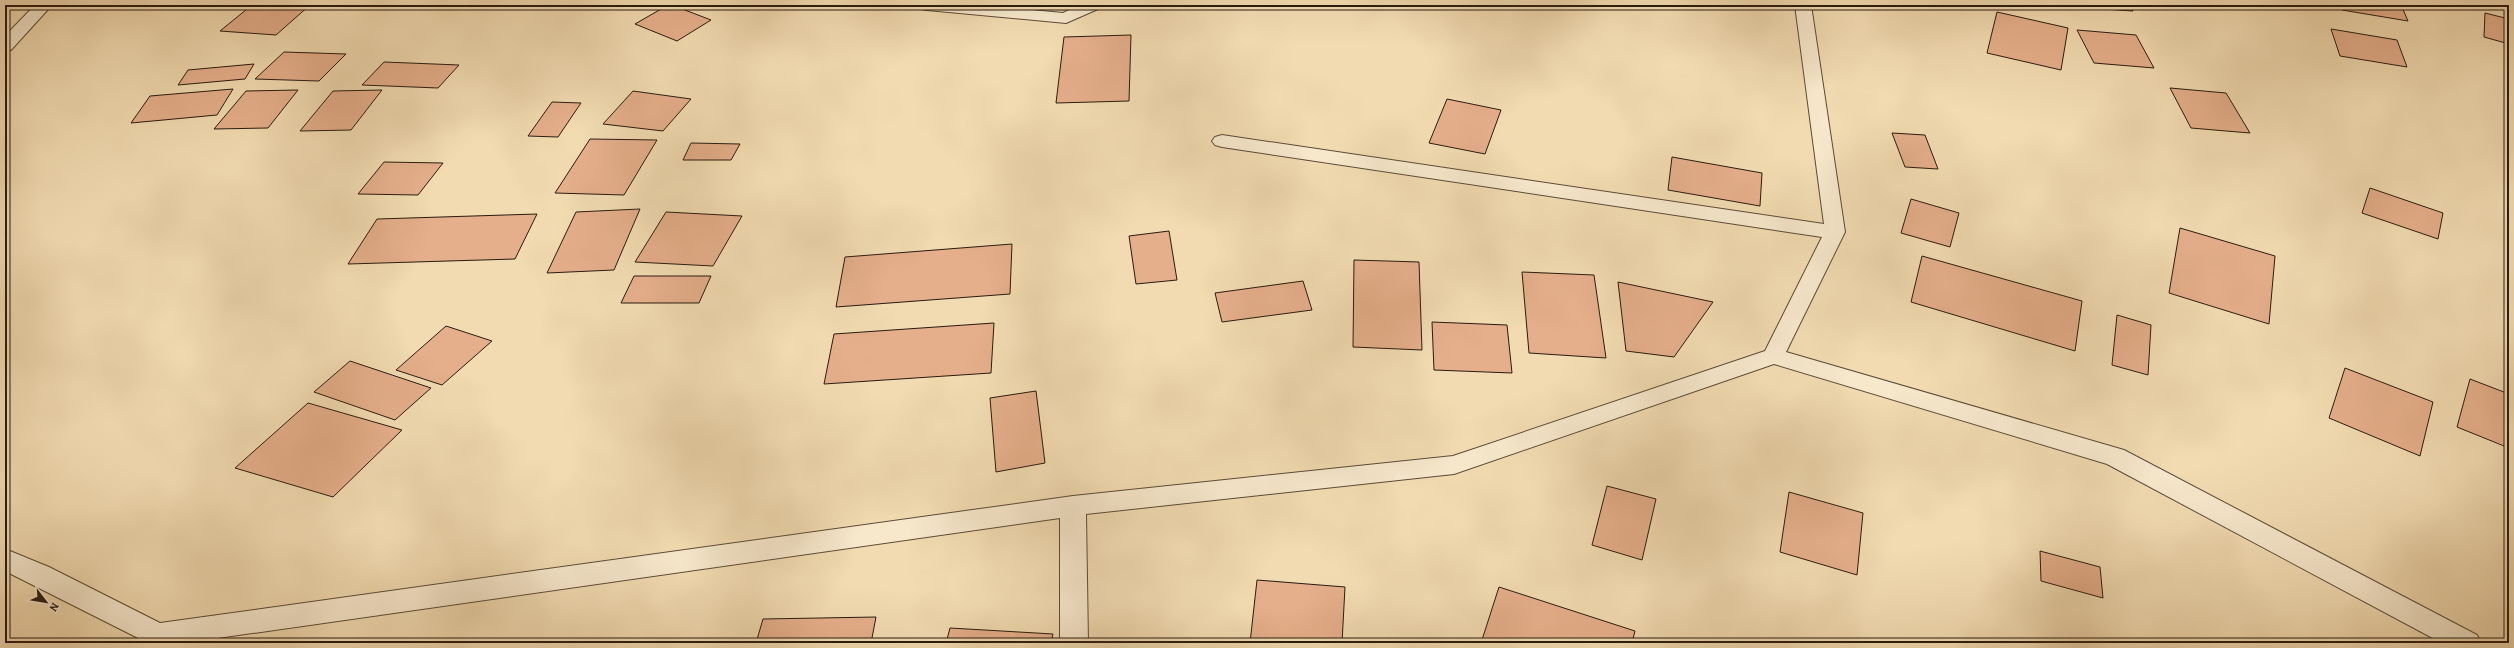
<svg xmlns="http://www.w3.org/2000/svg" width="2514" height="648" font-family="Alegreya,serif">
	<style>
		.building { fill: #e5af8b; stroke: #291b10 }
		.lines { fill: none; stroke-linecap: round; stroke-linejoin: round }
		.minor-casing { stroke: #5b4b38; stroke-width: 2 }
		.minor { fill: #f7e8cc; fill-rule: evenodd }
	</style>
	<rect width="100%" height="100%" fill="#f2dbb1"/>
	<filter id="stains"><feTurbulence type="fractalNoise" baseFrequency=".005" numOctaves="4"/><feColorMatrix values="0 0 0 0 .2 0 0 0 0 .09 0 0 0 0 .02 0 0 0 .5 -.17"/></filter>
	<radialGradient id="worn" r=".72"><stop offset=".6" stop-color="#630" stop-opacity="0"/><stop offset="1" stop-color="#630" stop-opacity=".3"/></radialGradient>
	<path class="building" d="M252,5H310L276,35L220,31Z
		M668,5H672L711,20L677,41L635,24Z
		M2074,5H2130L2133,11L2075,7Z
		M2340,5H2401L2408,21L2342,10Z
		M1997,12L2068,28L2061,70L1987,53Z
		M2485,13L2509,19V44L2484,37Z
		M2331,29L2397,40L2407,67L2340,56Z
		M2077,30L2136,35L2154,68L2094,63Z
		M1131,35L1129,101L1056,103L1064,37Z
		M284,52L346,54L319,81L255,79Z
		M384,62L459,65L438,88L362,85Z
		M254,64L245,79L178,85L188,70Z
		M2170,88L2226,93L2250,133L2191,128Z
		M233,89L217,115L131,123L150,96Z
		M298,90L268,128L214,129L246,91Z
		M382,90L351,130L300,131L333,91Z
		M633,91L691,99L663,131L603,124Z
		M1447,99L1501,110L1485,154L1429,143Z
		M552,102L581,103L558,137L528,136Z
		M1892,133L1925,135L1938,169L1905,167Z
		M590,139L657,140L624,195L555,193Z
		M691,143L740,144L731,160H683Z
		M1672,157L1762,173L1760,206L1668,190Z
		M384,162L443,163L418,195L358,194Z
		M2370,188L2443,213L2438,239L2362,213Z
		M1911,199L1959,213L1950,247L1901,233Z
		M640,209L614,270L547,273L576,212Z
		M666,212L742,216L713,266L635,262Z
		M537,214L515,259L348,264L377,219Z
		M2180,228L2275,256L2269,324L2169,293Z
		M1169,231L1177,280L1136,284L1129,236Z
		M1012,244L1010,294L836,307L845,257Z
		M1922,256L2082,301L2075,351L1911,302Z
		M1354,260L1419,262L1422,350L1353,347Z
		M1522,272L1594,275L1606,358L1529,353Z
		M634,276H711L699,303H621Z
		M1303,281L1312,310L1222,322L1215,293Z
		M1618,282L1713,302L1674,357L1626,351Z
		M2117,315L2151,325L2148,375L2112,365Z
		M1432,322L1507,325L1512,373L1434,370Z
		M994,323L991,373L824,384L834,334Z
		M446,326L492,341L442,385L396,370Z
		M350,361L431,388L395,420L314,392Z
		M2345,368L2433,402L2420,456L2329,418Z
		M2470,379L2509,394V448L2457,427Z
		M1036,391L1045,463L996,472L990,398Z
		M308,403L402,430L333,497L235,468Z
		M1607,486L1656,499L1642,560L1592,545Z
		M1789,492L1863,513L1857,575L1780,552Z
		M2040,551L2100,567L2103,598L2041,581Z
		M1257,580L1345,587L1342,643H1250Z
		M1499,587L1635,631L1632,643H1481Z
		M876,617L871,643H756L763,619Z
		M950,628L1053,634L1051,643H946Z"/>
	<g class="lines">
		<g class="minor-casing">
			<path id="minor" d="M35,5H52L11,50L5,51V36Z
				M919,5H981L1063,13L1079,5H1100L1098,9L1066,23L927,10L921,9Z
				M1795,5H1811L1845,232L1786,352L2124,450L2477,635L2481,643H2442L2107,464L1774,364L1454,474L1086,514L1088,643H1060V518L183,643H148L5,571V549L49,567L160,623L1073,496L1453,456L1765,351L1822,237L1222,147L1215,145L1212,141L1215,137L1222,135L1824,224Z"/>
		</g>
		<use href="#minor" class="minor"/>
	</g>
	<rect width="2514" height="648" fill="none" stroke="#f2dbb1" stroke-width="20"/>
	<rect x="6" y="6" width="2502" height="636" fill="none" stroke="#291b10" stroke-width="2"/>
	<rect x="10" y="10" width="2494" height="628" fill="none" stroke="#291b10"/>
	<g transform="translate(46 602) rotate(121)" stroke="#f7e8cc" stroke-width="3" paint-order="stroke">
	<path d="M0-3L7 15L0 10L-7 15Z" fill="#291b10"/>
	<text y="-6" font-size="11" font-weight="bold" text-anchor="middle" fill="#291b10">N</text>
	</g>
	<rect width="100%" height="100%" filter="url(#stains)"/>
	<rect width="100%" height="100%" fill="url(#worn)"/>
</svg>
